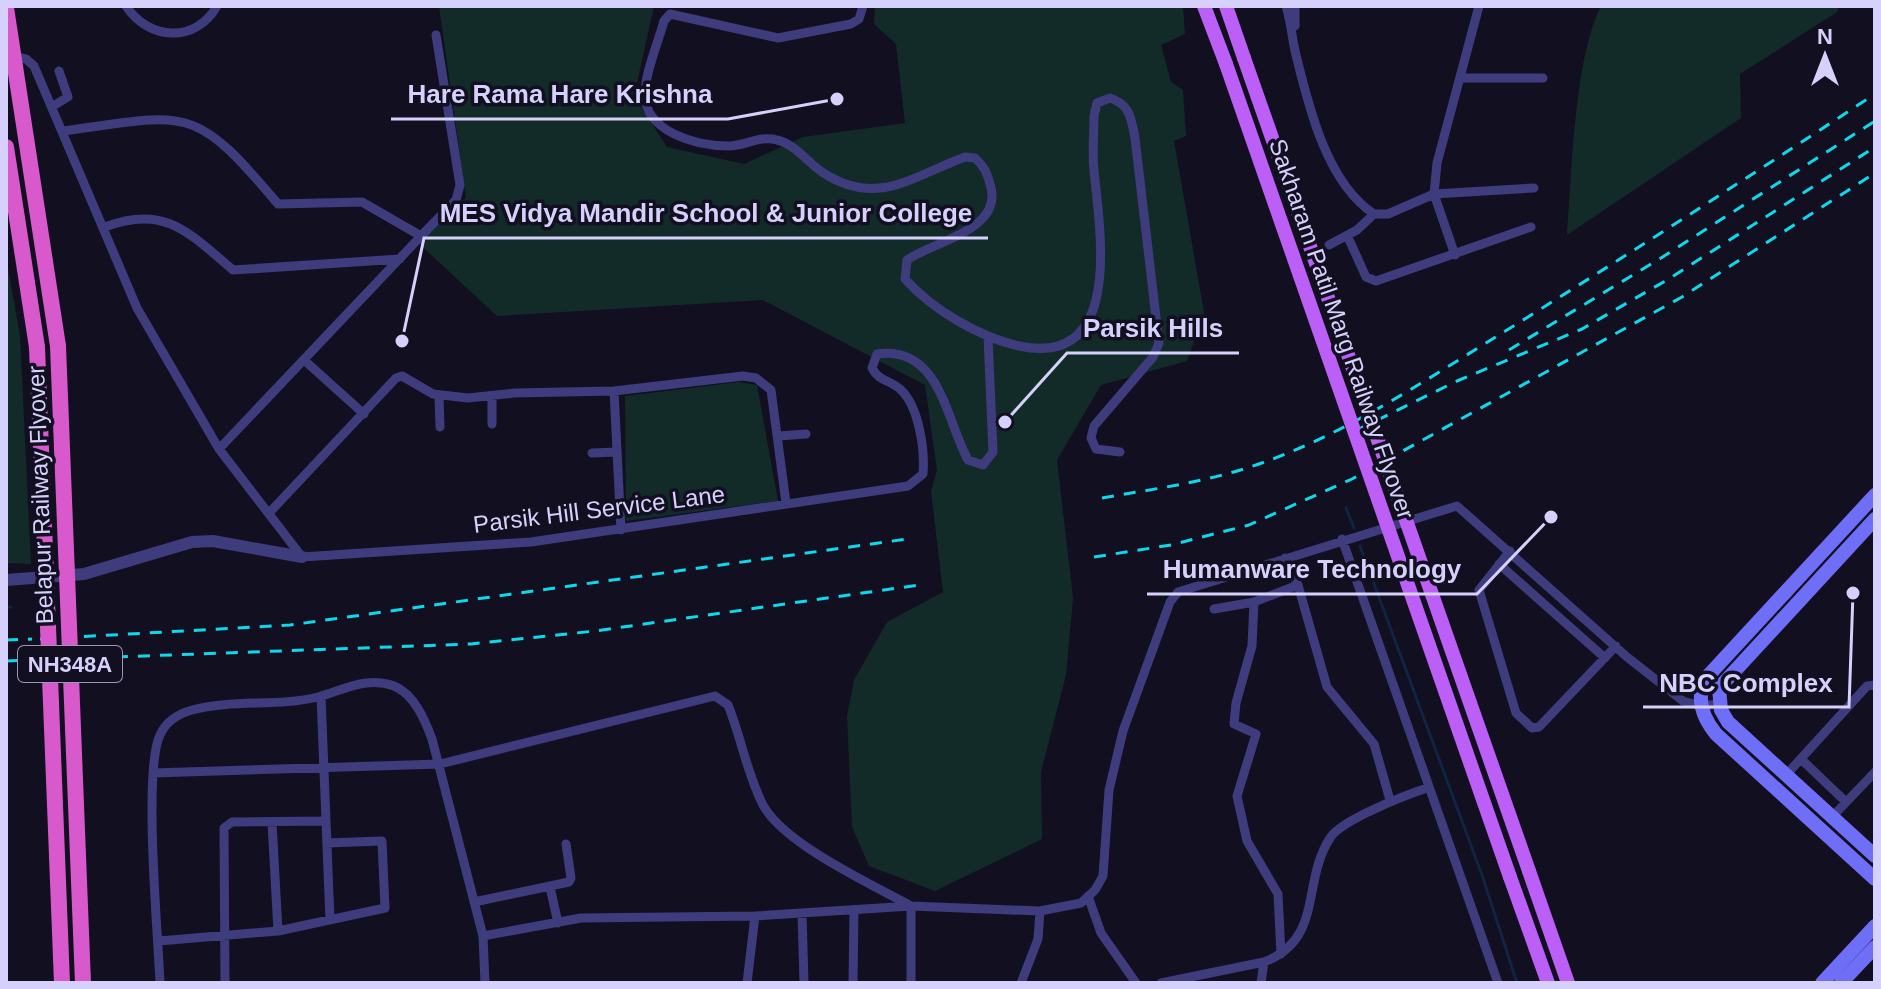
<svg xmlns="http://www.w3.org/2000/svg" width="1881" height="989" font-family="Helvetica,sans-serif">
	<style>
		.green { fill: #122b29 }
		.lines { fill: none; stroke-linecap: round; stroke-linejoin: round }
		.stream { stroke: #102444; stroke-width: 3 }
		.minor { stroke: #3e3c7d; stroke-width: 9 }
		.tertiary { stroke: #3e3c7d; stroke-width: 12 }
		.secondary { stroke: #6f6ef7; stroke-width: 14 }
		.primary { stroke: #bb5ff6; stroke-width: 14 }
		.trunk { stroke: #d859cc; stroke-width: 16 }
		.rail { stroke: #0dd9ec; stroke-width: 3; stroke-dasharray: 12 10; stroke-linecap: butt }
		.primary-bridge { stroke: #bb5ff6; stroke-width: 14 }
		.trunk-bridge { stroke: #d859cc; stroke-width: 16 }
		.labels { text-anchor: middle; dominant-baseline: central; stroke-width: 7; stroke-linejoin: round; paint-order: stroke }
		.shield { fill: #120f21; stroke: #9b97ba; stroke-width: 2 }
		.shield-label { font-size: 22px; font-weight: bold; fill: #d6d1fc }
		.street-label { font-size: 24px; fill: #d6d1fc; stroke: #120f21 }
		.leader { fill: none; stroke: #d6d1fc; stroke-width: 3 }
		.callout-dot { fill: #d6d1fc; stroke: #120f21; stroke-width: 3 }
		.callout-label { font-size: 26px; text-anchor: middle; font-weight: bold; fill: #d6d1fc; stroke: #120f21; stroke-width: 7; stroke-linejoin: round; paint-order: stroke }
	</style>
	<rect width="100%" height="100%" fill="#120f21"/>
	<path class="green" d="M439,6H654L634,96L667,147L744,164L803,137L905,123L896,44L874,24L875,6H1183L1185,34L1161,45L1171,82L1183,90L1186,136L1174,141L1204,312L1187,361L1101,385L1057,460L1073,598L1066,675L1041,772L1042,839L935,891L869,866L852,827L847,716L854,680L887,622L943,592L931,491L937,470L925,385L763,300L497,316L413,238L466,198Z
		M1601,6H1839L1837,12L1740,74L1741,118L1567,235C1572,173 1574,59 1601,6Z
		M6,256L20,336L31,564L6,563Z
		M739,382L757,385L778,501L626,521L625,396Z"/>
	<g class="lines">
		<path class="stream" d="M1346,508L1354,528
			M1360,546L1482,875L1517,983
			M6,607H11"/>
		<path class="minor" d="M126,6C149,41 196,43 217,6
			M863,6L859,19L851,24L778,38L670,14L664,21C658,43 646,70 645,92C643,132 697,146 729,146C745,146 760,135 777,140C795,144 807,162 822,172C876,208 911,177 965,157L975,158C984,166 987,173 990,184C1005,230 934,241 907,260L905,279C933,310 979,337 1019,346C1124,368 1100,231 1094,171C1092,153 1094,134 1094,116L1097,103L1110,98C1131,105 1131,119 1135,138L1159,343L1153,357L1094,426L1091,438L1096,449L1120,452
			M1286,6C1291,22 1292,39 1296,55C1309,108 1327,183 1374,214
			M1295,6V26
			M11,56L26,59L34,66L137,308L219,449L302,557L531,542L908,486L923,474C925,450 919,407 901,390C891,380 879,382 872,368L877,354C940,345 946,420 968,460L983,465L993,452L988,337
			M1461,78H1543
			M53,106L68,97L59,71
			M64,131C189,113 194,104 278,204L362,202L421,236L219,449
			M105,227C165,204 189,233 233,270L400,259
			M1347,235L1366,277L1376,281L1531,227
			M421,236L456,200L460,185L436,35
			M1329,245L1357,230L1374,214H1388L1434,194L1437,163L1479,6
			M1455,255L1434,194L1534,188
			M304,360L364,414
			M614,391L621,530
			M439,396L440,427
			M492,397V424
			M779,436L806,434
			M592,453L616,452
			M269,513L396,378L402,376L433,394L468,398L514,393L614,391L743,376L756,378L771,390L786,503
			M1342,539L1498,983
			M1510,551L1479,590L1516,713L1532,728L1539,727L1616,646
			M1285,558L1298,585L1327,687L1374,744L1390,800
			M1499,564L1605,658
			M1214,609L1254,602
			M321,696L330,920
			M1801,759L1846,802
			M153,773L440,764L715,696L728,705C741,737 747,774 763,805C784,844 871,884 911,906
			M1786,775L1867,686L1875,685
			M1832,817L1875,772
			M272,823L278,931
			M550,887L558,923
			M1088,896L1101,933L1136,983
			M474,902L569,882L571,878L566,844
			M911,906V983
			M802,913L804,983
			M483,936L581,918L755,916L911,906L1040,911L1081,903L1095,890L1103,876L1109,790L1123,731L1170,602L1178,592L1457,506L1627,657L1683,701L1701,706L1720,704
			M159,941L278,931L385,908L382,841L327,843
			M1281,954L1278,894L1247,841L1237,796L1256,734L1234,724L1236,703L1252,646L1254,602L1298,585
			M1264,962C1324,939 1301,883 1330,838C1341,820 1406,795 1427,788
			M160,983C158,934 143,771 160,735C166,721 178,714 192,710C232,699 277,707 318,697C344,690 366,676 394,686C414,694 425,720 432,739L483,936L485,983
			M225,983L224,828L232,822L326,821
			M747,983L755,916
			M853,983L854,910
			M1021,983L1038,939L1040,911
			M1161,983L1264,962L1261,983"/>
		<path class="tertiary" d="M6,580L84,574L192,542L213,541L302,557"/>
		<path class="secondary" d="M1875,495L1707,677C1695,697 1702,717 1716,734L1875,879
			M1875,519L1719,688L1721,710L1728,722L1875,856
			M1822,983L1875,926
			M1841,983L1875,947"/>
		<path class="primary" d="M1204,6L1226,64
			M1226,6L1244,58
			M1529,871L1568,983
			M1510,877L1548,983"/>
		<path class="trunk" d="M6,8L58,346
			M6,147L37,347"/>
		<path class="rail" d="M1509,350L1661,258L1875,121
			M1357,430L1457,381L1582,329L1667,280L1875,147
			M1102,498C1154,489 1206,482 1256,465C1345,435 1427,379 1507,330C1631,253 1753,174 1875,94
			M1094,557L1171,545L1249,525L1352,479L1682,297L1875,173
			M40,639L290,625L907,539
			M6,640L32,639
			M6,661L471,644L595,631L919,585"/>
		<path class="primary-bridge" d="M1244,58L1529,871
			M1226,64L1510,877"/>
		<path class="trunk-bridge" d="M58,346L83,983
			M37,347L62,983"/>
	</g>
	<g class="labels">
		<rect class="shield" x="18" y="646" width="104" height="36" rx="6"/>
		<g class="shield-label">
			<text x="70" y="664">NH348A</text>
		</g>
		<g class="street-label">
			<text transform="translate(1342 329) rotate(71)">Sakharam Patil Marg Railway Flyover</text>
			<text transform="translate(40 495) rotate(-92)">Belapur Railway Flyover</text>
			<text transform="translate(599 509) rotate(-7)">Parsik Hill Service Lane</text>
		</g>
	</g>
	<path class="leader" d="M837 99L728 119H391M402 341L424 238H988M1005 422L1067 353H1239M1551 517L1477 594H1147M1853 593L1849 707H1643"/>
	<g class="callout-dot">
		<circle cx="837" cy="99" r="8"/>
		<circle cx="402" cy="341" r="8"/>
		<circle cx="1005" cy="422" r="8"/>
		<circle cx="1551" cy="517" r="8"/>
		<circle cx="1853" cy="593" r="8"/>
	</g>
	<g class="callout-label">
		<text x="560" y="103">Hare Rama Hare Krishna</text>
		<text x="706" y="222">MES Vidya Mandir School &amp; Junior College</text>
		<text x="1153" y="337">Parsik Hills</text>
		<text x="1312" y="578">Humanware Technology</text>
		<text x="1746" y="692">NBC Complex</text>
	</g>
	<rect width="1881" height="989" fill="none" stroke="#d6d1fc" stroke-width="16"/>
	<g transform="translate(1825 56)" stroke="#120f21" stroke-width="6" paint-order="stroke">
	<path d="M0-6L14 30L0 20L-14 30Z" fill="#d6d1fc"/>
	<text y="-12" font-size="22" font-weight="bold" text-anchor="middle" fill="#d6d1fc">N</text>
	</g>
</svg>
